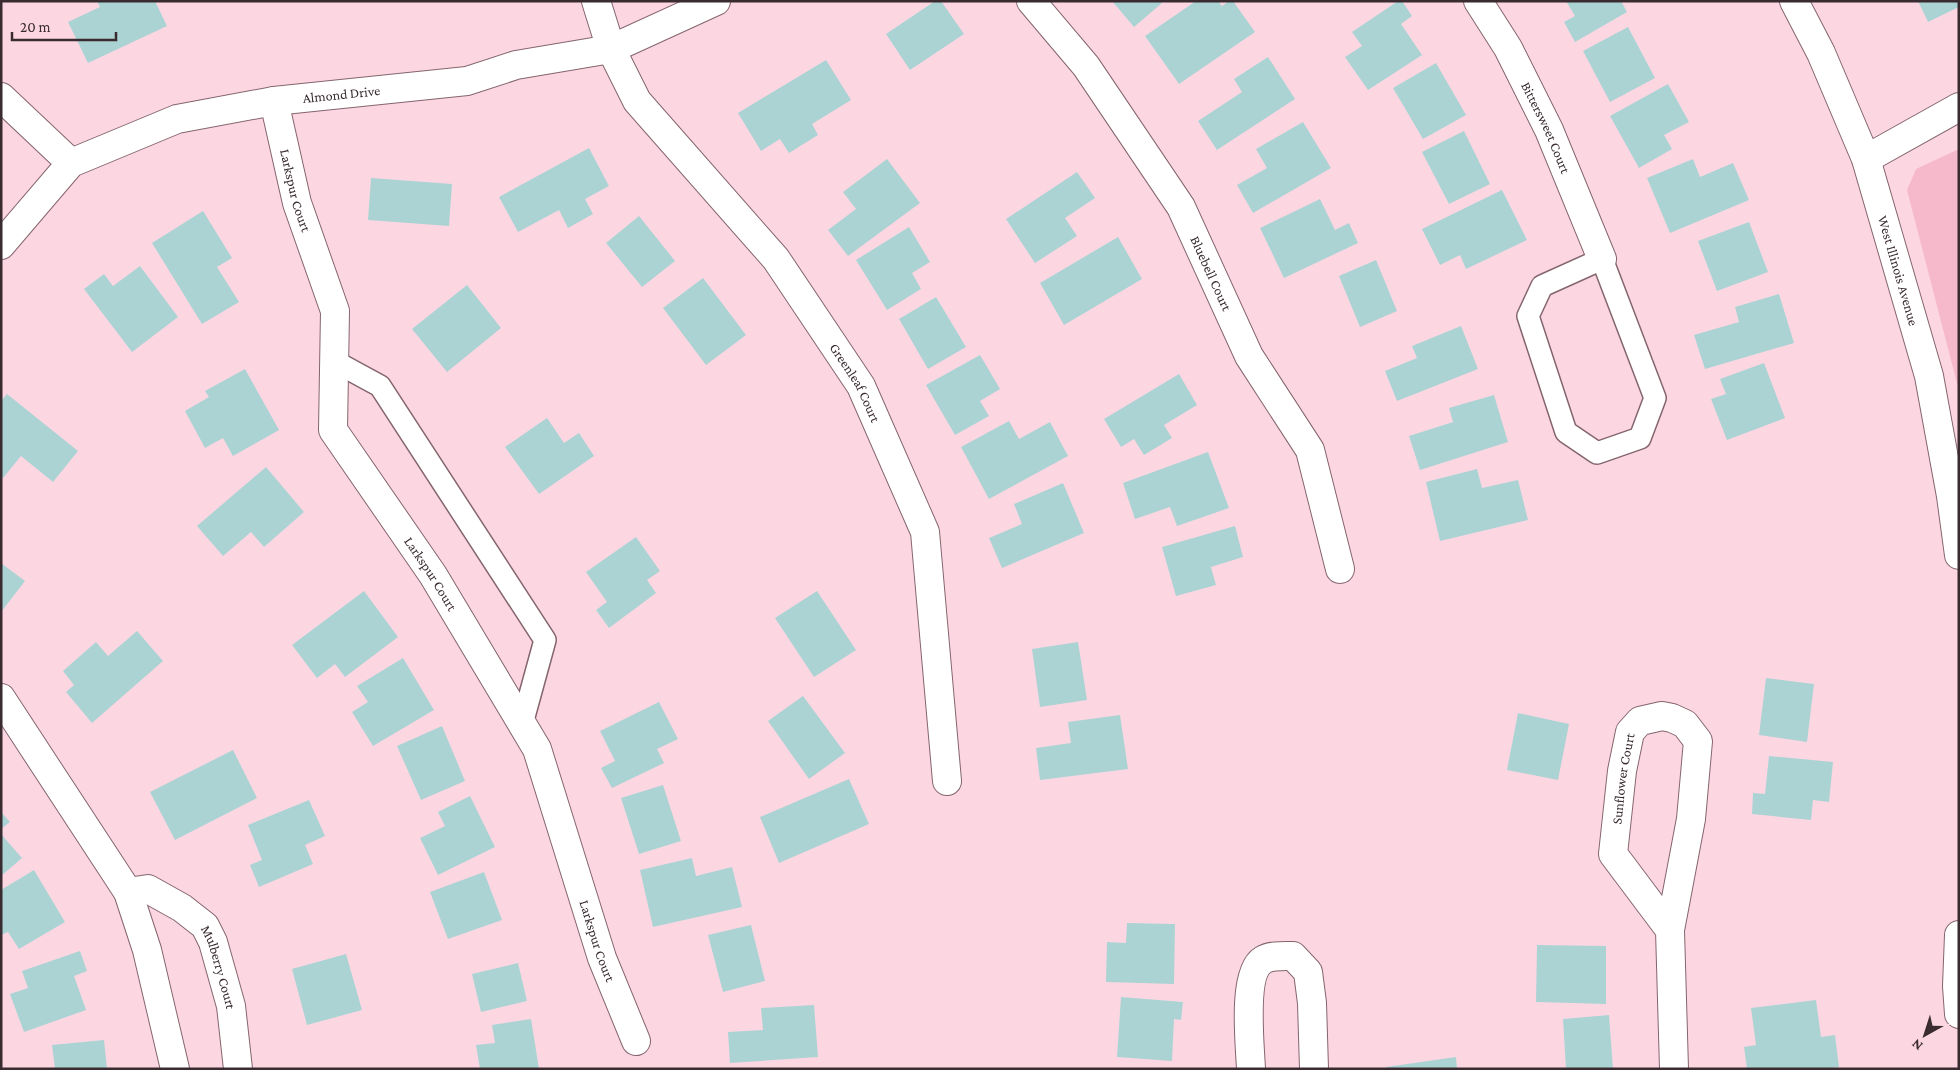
<svg xmlns="http://www.w3.org/2000/svg" width="1960" height="1070" font-family="'Crimson Pro',serif">
	<style>
		.green { fill: #f6b9cc }
		.building { fill: #abd3d4 }
		.lines { fill: none; stroke-linecap: round; stroke-linejoin: round }
		.service-casing { stroke: #84656e; stroke-width: 24 }
		.minor-casing { stroke: #84656e; stroke-width: 30 }
		.tertiary-casing { stroke: #84656e; stroke-width: 30 }
		.service { stroke: #fff; stroke-width: 21 }
		.minor { stroke: #fff; stroke-width: 28 }
		.tertiary { stroke: #fff; stroke-width: 28 }
		.labels { text-anchor: middle; dominant-baseline: central; stroke-width: 4; stroke-linejoin: round; paint-order: stroke }
		.street-label { font-size: 14px; fill: #392b2f; stroke: #fcd7e2 }
	</style>
	<rect width="100%" height="100%" fill="#fcd7e2"/>
	<path class="green" d="M1959,149V391L1907,190L1916,169Z"/>
	<path class="building" d="M97,1H155L167,26L88,63L68,22L100,7Z
		M935,1H941L964,34L910,70L886,34Z
		M1112,1H1160L1162,3L1134,27Z
		M1196,1H1218L1222,6L1229,1H1233L1255,32L1179,84L1145,36Z
		M1398,1H1402L1412,16L1401,24L1422,55L1368,90L1345,57L1362,46L1352,32Z
		M1566,1H1621L1627,12L1575,42L1564,22L1575,16Z
		M1918,1H1959V7L1928,22Z
		M1628,27L1655,78L1610,102L1583,51Z
		M1268,57L1295,99L1217,150L1198,121L1242,92L1234,79Z
		M826,60L851,100L812,124L818,135L789,153L780,139L761,151L738,113Z
		M1436,63L1466,115L1423,139L1393,88Z
		M1668,84L1689,122L1664,135L1672,149L1639,168L1610,116Z
		M1303,122L1331,168L1253,213L1237,185L1267,168L1256,149Z
		M1464,131L1490,184L1449,204L1422,152Z
		M589,148L609,186L585,199L593,214L568,228L559,210L518,232L499,197Z
		M887,159L920,203L848,256L828,230L856,209L843,192Z
		M1693,159L1700,177L1733,163L1749,200L1670,233L1647,178Z
		M1077,172L1095,198L1065,218L1077,236L1035,263L1006,219Z
		M371,178L452,184L449,226L368,220Z
		M1502,190L1527,240L1466,269L1460,255L1440,265L1422,229Z
		M1320,199L1335,230L1349,223L1358,243L1284,278L1260,228Z
		M203,211L232,258L217,267L239,302L202,324L152,243Z
		M639,216L675,261L642,287L606,243Z
		M1749,222L1768,272L1717,291L1698,241Z
		M909,227L930,262L912,273L921,289L887,310L856,260Z
		M1118,237L1142,279L1064,325L1040,283Z
		M1376,260L1397,311L1360,327L1339,276Z
		M140,266L178,317L132,352L84,289L104,274L113,286Z
		M703,278L746,335L706,365L663,308Z
		M467,285L501,328L447,372L412,329Z
		M1779,294L1794,343L1705,369L1694,335L1739,322L1735,307Z
		M936,297L966,347L928,369L899,319Z
		M1461,326L1478,369L1397,401L1385,371L1417,358L1412,346Z
		M980,355L1000,389L980,401L989,416L955,435L926,385Z
		M1764,363L1785,418L1727,440L1711,399L1726,394L1720,379Z
		M245,369L279,430L233,456L223,438L205,448L185,411L209,397L205,391Z
		M1179,374L1197,405L1164,425L1172,438L1144,455L1134,439L1121,447L1104,419Z
		M7,394L78,451L53,482L21,456L3,478L1,476V401Z
		M1494,395L1508,442L1420,470L1409,436L1453,422L1449,408Z
		M547,418L564,443L579,433L594,456L539,494L505,447Z
		M1009,421L1019,439L1050,422L1068,456L989,499L961,447Z
		M1208,452L1229,508L1177,526L1170,507L1135,519L1123,483Z
		M266,467L304,512L264,547L251,532L223,556L197,526Z
		M1477,469L1482,488L1518,480L1528,520L1440,541L1426,482Z
		M1063,483L1084,533L1002,568L989,538L1022,524L1014,504Z
		M1235,526L1243,557L1211,567L1216,585L1176,596L1162,547Z
		M636,537L660,571L647,580L656,593L609,628L596,610L607,602L586,572Z
		M1,563L25,581L1,612Z
		M364,591L398,637L345,677L335,664L317,678L292,645Z
		M817,591L856,650L814,677L775,618Z
		M137,631L163,661L92,723L66,692L74,685L63,671L96,642L108,656Z
		M1078,642L1087,700L1040,707L1032,649Z
		M403,658L434,710L373,746L352,712L368,702L357,686Z
		M1766,678L1814,684L1807,742L1759,735Z
		M803,696L845,753L809,779L768,721Z
		M659,702L678,739L657,749L664,763L612,788L601,768L615,761L600,731Z
		M1518,713L1569,724L1558,780L1507,770Z
		M1120,715L1128,769L1040,780L1036,748L1071,743L1068,722Z
		M442,726L465,781L421,800L397,746Z
		M233,750L257,798L175,840L150,792Z
		M1769,756L1833,762L1829,802L1813,800L1811,820L1752,814L1753,793L1765,794Z
		M849,779L869,824L779,863L760,817Z
		M663,785L681,841L639,854L621,798Z
		M470,796L495,847L438,875L420,838L445,826L438,812Z
		M309,800L325,836L305,845L313,864L259,887L250,865L262,860L248,825Z
		M1,812L10,822L1,829Z
		M1,834L22,858L1,876Z
		M692,858L696,876L732,867L742,907L653,927L640,870Z
		M34,870L65,922L19,949L8,932L1,935V890Z
		M484,872L502,920L448,939L430,892Z
		M1127,923L1175,924L1174,984L1106,982L1107,942L1126,943Z
		M751,925L765,981L723,992L708,935Z
		M1537,945L1606,946V1004L1536,1002Z
		M80,951L87,971L74,976L86,1010L24,1032L10,994L28,988L22,971Z
		M346,954L362,1010L307,1025L292,969Z
		M518,963L527,1001L481,1012L472,974Z
		M1121,997L1183,1002L1181,1020L1174,1019L1172,1061L1117,1057Z
		M1816,1000L1821,1037L1835,1035L1839,1067L1826,1069H1747L1744,1047L1756,1045L1751,1008Z
		M814,1005L818,1057L730,1063L728,1032L763,1030L761,1008Z
		M1609,1015L1613,1069H1566L1563,1019Z
		M531,1019L539,1069H480L476,1045L495,1043L492,1025Z
		M104,1040L107,1069H55L52,1045Z
		M1456,1057L1457,1069H1386V1067Z"/>
	<g class="lines">
		<g class="service-casing">
			<path id="service" d="M1602,259L1655,398L1640,438L1597,453L1566,432L1528,316L1542,286Z
				M334,361L380,386L545,640L522,724"/>
		</g>
		<g class="minor-casing">
			<g id="minor">
				<path id="s1" d="M596,1L611,49L637,101L776,259L861,386L925,532L947,781"/>
				<path id="s2" d="M1031,1L1086,66L1181,207L1249,356L1310,450L1340,569"/>
				<path id="s3" d="M1478,1L1508,48L1549,130L1602,259"/>
				<path d="M1,97L71,163"/>
				<path id="s4" d="M274,101L297,203L335,311L333,430L433,575L537,749L602,958L636,1041"/>
				<path d="M1866,159L1959,107"/>
				<path id="s5" d="M1,245L71,163L177,119L274,101L467,81L516,65L611,49L716,1"/>
				<path d="M1,698L128,892L147,950L175,1069"/>
				<path id="s6" d="M128,892L148,889L182,908L205,926L213,942L231,1006L238,1069"/>
				<path id="s7" d="M1670,930L1613,854L1622,771L1630,732L1640,721L1662,716L1672,718L1685,724L1698,741L1691,819L1670,930L1674,1069"/>
				<path d="M1251,1069C1250,1046 1242,973 1263,960C1271,955 1284,956 1293,956L1308,972L1312,1003L1314,1069"/>
			</g>
		</g>
		<g class="tertiary-casing">
			<g id="tertiary">
				<path id="s8" d="M1794,1L1821,53L1866,159L1929,376L1951,496L1959,555"/>
				<path d="M1959,935L1957,986L1959,1014"/>
			</g>
		</g>
		<use href="#service" class="service"/>
		<use href="#minor" class="minor"/>
		<use href="#tertiary" class="tertiary"/>
	</g>
	<g class="labels">
		<g class="street-label">
			<text stroke="none"><textPath href="#s5" startOffset="389">Almond Drive</textPath></text>
			<text stroke="none"><textPath href="#s3" startOffset="144">Bittersweet Court</textPath></text>
			<text stroke="none"><textPath href="#s4" startOffset="92">Larkspur Court</textPath></text>
			<text stroke="none"><textPath href="#s8" startOffset="290">West Illinois Avenue</textPath></text>
			<text stroke="none"><textPath href="#s2" startOffset="328">Bluebell Court</textPath></text>
			<text stroke="none"><textPath href="#s1" startOffset="466">Greenleaf Court</textPath></text>
			<text stroke="none"><textPath href="#s4" startOffset="512">Larkspur Court</textPath></text>
			<text stroke="none"><textPath href="#s7" startOffset="171">Sunflower Court</textPath></text>
			<text stroke="none"><textPath href="#s4" startOffset="918">Larkspur Court</textPath></text>
			<text stroke="none"><textPath href="#s6" startOffset="132">Mulberry Court</textPath></text>
		</g>
	</g>
	<rect width="1960" height="1070" fill="none" stroke="#392b2f" stroke-width="5"/>
	<g transform="translate(1925 1035) rotate(219)" stroke="#fcd7e2" stroke-width="4" paint-order="stroke">
	<path d="M0-4L9 19L0 12L-9 19Z" fill="#392b2f"/>
	<text y="-8" font-size="14" font-weight="bold" text-anchor="middle" fill="#392b2f">N</text>
	</g>
	<path d="M12 32v8h104v-8" fill="none" stroke="#392b2f" stroke-width="2.5"/>
	<text x="20" y="32" font-size="15" fill="#392b2f" stroke="#fcd7e2" stroke-width="4" paint-order="stroke">20 m</text>
</svg>
